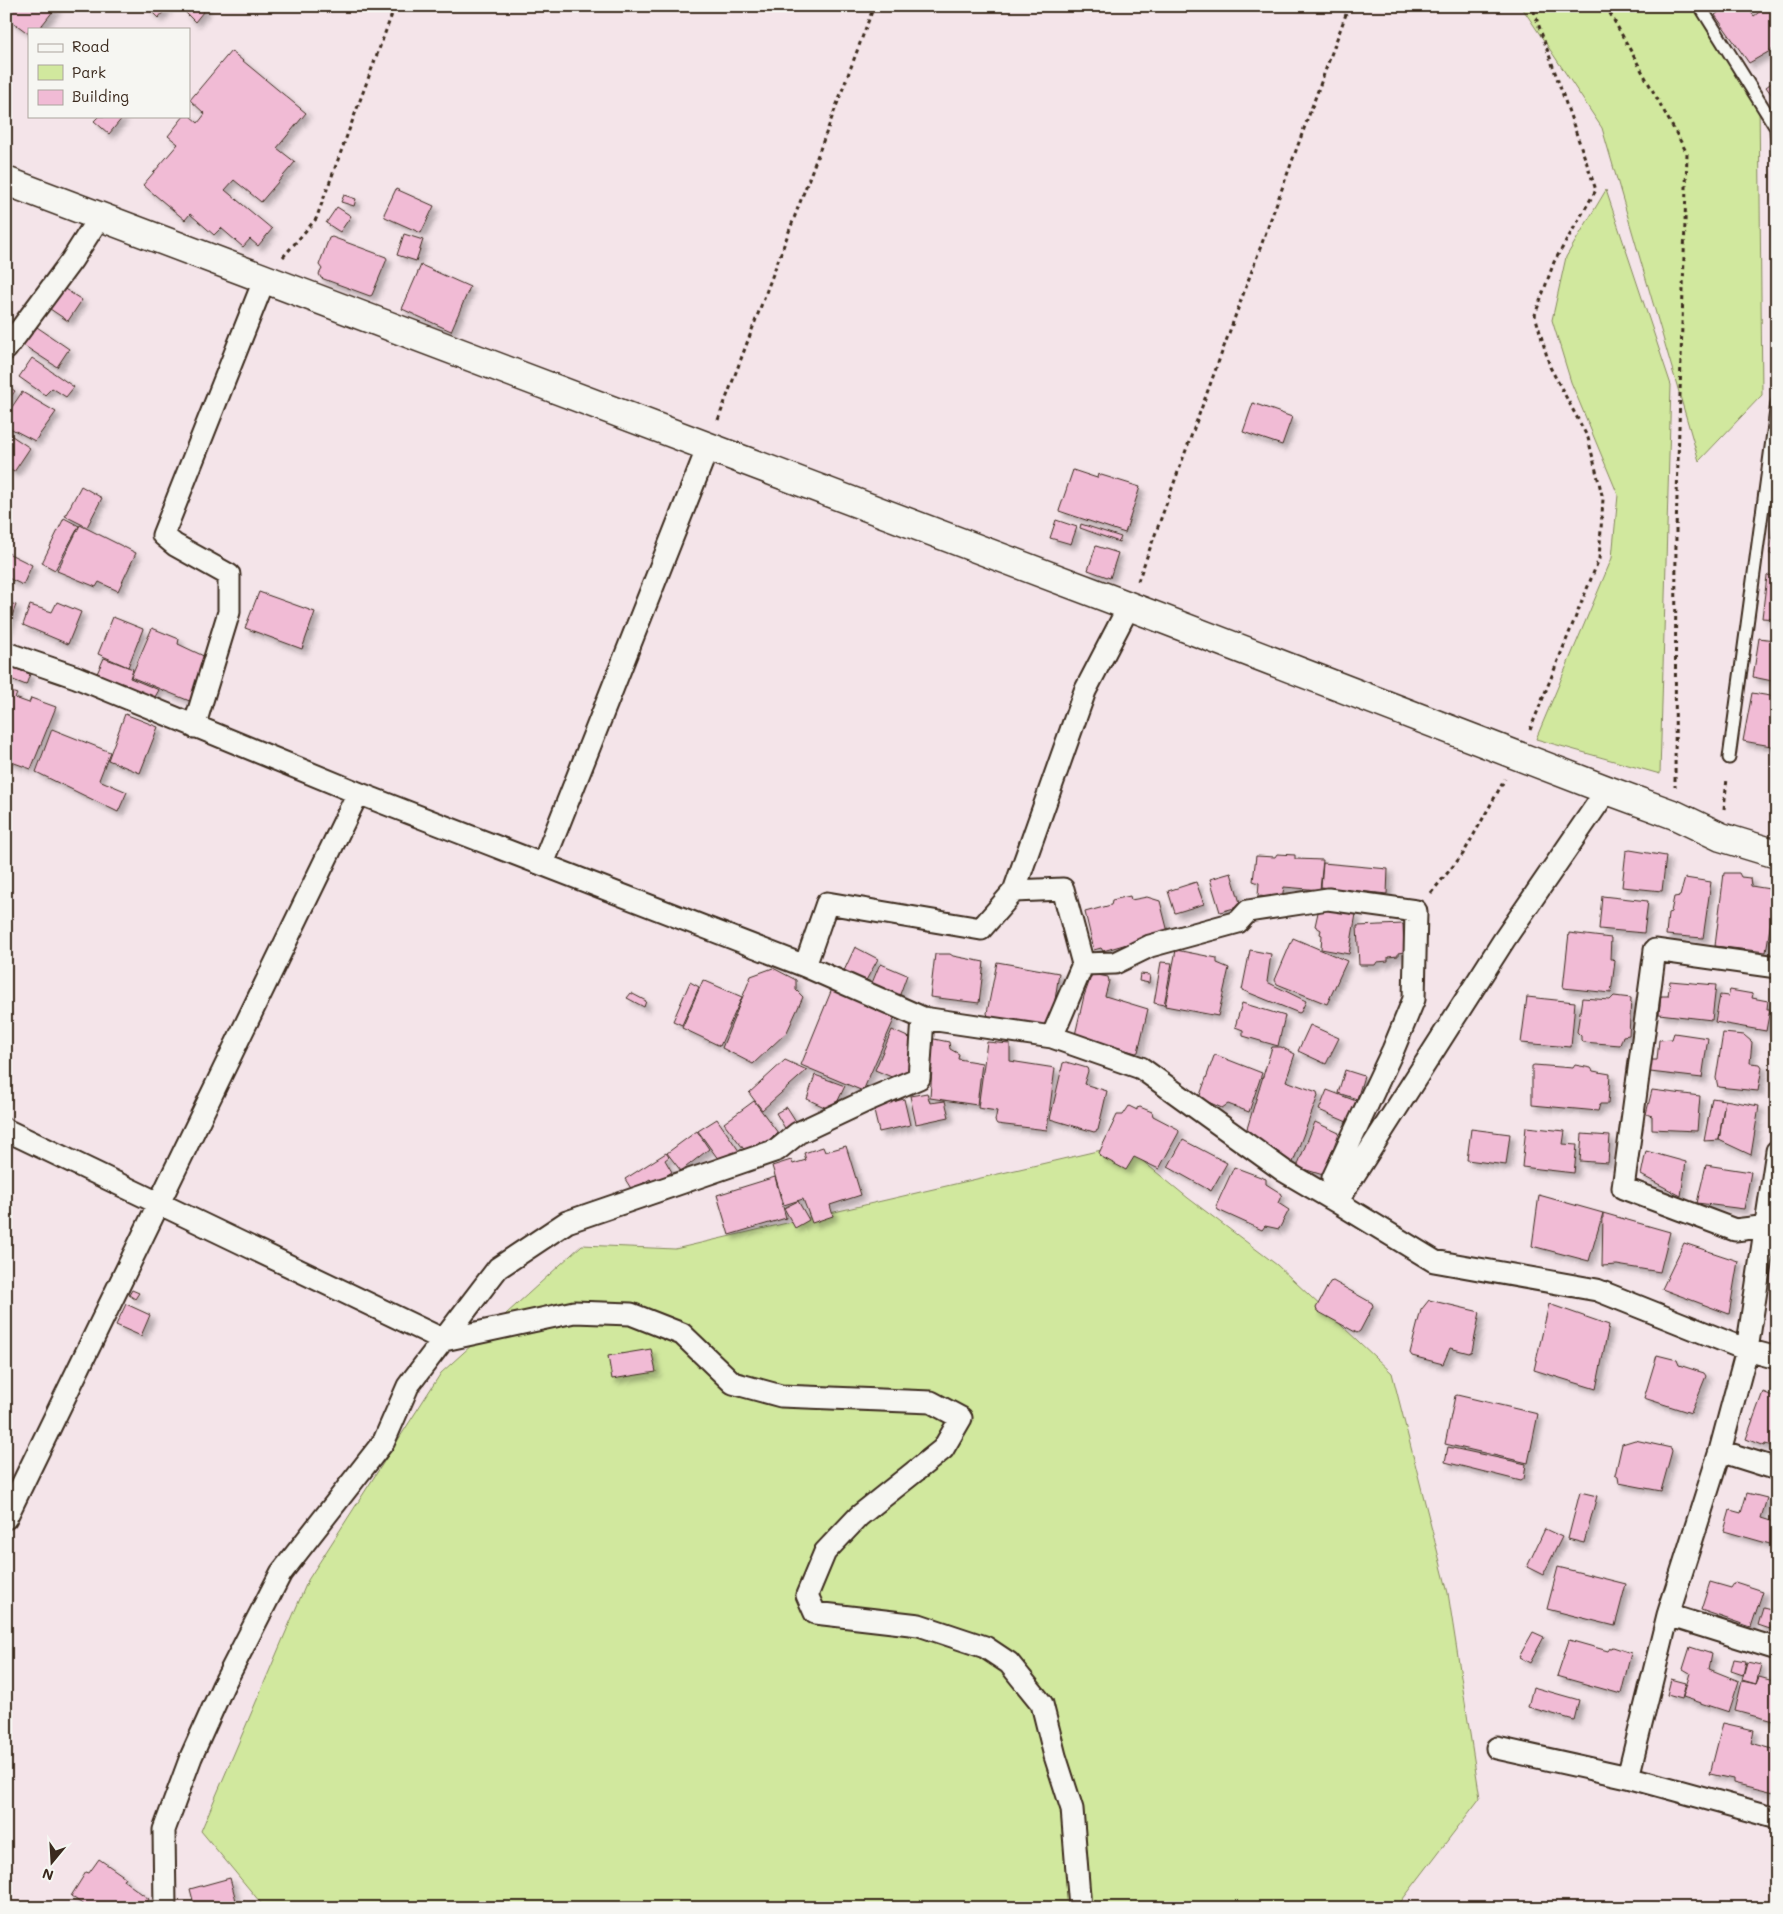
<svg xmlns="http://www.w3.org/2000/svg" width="1783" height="1914" font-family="Mali,sans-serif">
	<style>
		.green { fill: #d1e89e; stroke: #86895e }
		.building { fill: #f1bbd5; stroke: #3b2a1e; filter: url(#shadow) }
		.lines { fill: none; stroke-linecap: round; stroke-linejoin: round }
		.lane-casing { stroke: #3b2a1e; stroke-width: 15 }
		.street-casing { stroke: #3b2a1e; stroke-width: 25 }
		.secondary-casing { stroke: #3b2a1e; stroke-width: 31 }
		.path { stroke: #3b2a1e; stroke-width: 3; stroke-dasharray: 4 4; stroke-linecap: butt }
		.lane { stroke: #f6f6f2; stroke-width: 11 }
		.street { stroke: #f6f6f2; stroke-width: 21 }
		.secondary { stroke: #f6f6f2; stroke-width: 28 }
	</style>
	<defs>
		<filter id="shadow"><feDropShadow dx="4.5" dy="4.5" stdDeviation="2.5" flood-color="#0004"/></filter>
	</defs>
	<rect width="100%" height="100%" fill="#f4e4e9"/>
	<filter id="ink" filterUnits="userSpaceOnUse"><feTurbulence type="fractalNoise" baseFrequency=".02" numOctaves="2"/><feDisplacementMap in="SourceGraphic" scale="10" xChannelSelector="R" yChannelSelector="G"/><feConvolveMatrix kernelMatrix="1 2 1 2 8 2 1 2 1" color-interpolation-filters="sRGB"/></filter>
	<g filter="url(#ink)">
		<path class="green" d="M1521,6H1698L1759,98L1762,395L1699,461L1602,128Z
			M1606,190L1671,385L1660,774L1536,739L1612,558L1618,495L1571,382L1552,320L1566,257Z
			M1123,1145L1188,1198L1277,1265L1392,1373L1448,1593L1480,1798L1396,1908H265L201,1831L308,1580L441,1373L582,1245L675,1249Z"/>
		<path class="building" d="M6,6H57L39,29H29V34L6,17Z
			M150,6H165L167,8L158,18L148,8Z
			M189,6H206L207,7L195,22L185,12Z
			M1727,6H1746L1754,16L1767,6H1777V47L1749,63L1715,15Z
			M231,51L306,113L277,148L295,162L261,202L234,180L225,190L272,229L258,246L250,239L243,247L221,228L214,235L190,214L185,220L143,185L178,144L168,136L184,116H189V115L198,123L205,114L190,100Z
			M1777,79V102L1766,87Z
			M99,116H123V117L109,134L94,121Z
			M396,189L434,206L421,233L385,217L384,214Z
			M344,195L356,199L354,206L341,202Z
			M337,207L351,216L340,232L326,223Z
			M404,234L423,240L416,261L397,255Z
			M332,237L386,257L387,259L372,295L370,296L321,278L319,274L322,269L319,265L329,238Z
			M421,265L470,287L451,331L402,309Z
			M60,286L82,300L68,321L47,307Z
			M37,327L69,349L57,367L23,345Z
			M32,358L74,387L66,397L52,388L45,395L19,377Z
			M6,385L15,391L6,404Z
			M22,392L56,412L35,441L6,426V416Z
			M1253,403L1292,417L1282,445L1243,432Z
			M6,432L30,448L14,472L6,467Z
			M1073,470L1097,478L1098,474L1140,487L1125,533L1059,511Z
			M81,486L102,498L87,527L65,516Z
			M64,518L79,526L55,570L42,563Z
			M1056,520L1077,527L1071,544L1050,538Z
			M1774,522H1777V556L1770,554Z
			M1081,524L1121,537L1119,542L1080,528Z
			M80,525L136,553L118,591L99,582L96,587L57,571Z
			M1096,546L1118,553L1110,578L1088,570Z
			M6,552L32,565L23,585L6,577Z
			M1769,575L1777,578V619L1762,618L1767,576Z
			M259,592L315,612L302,649L245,628Z
			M6,602L16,605L6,632Z
			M57,602L81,612L68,644L23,625L30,605L52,612Z
			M113,617L143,629L128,667L98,654Z
			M152,628L179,639L178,644L210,659L192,702L131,677Z
			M1777,635V682L1753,677L1759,638L1774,640Z
			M104,658L133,669L130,678L159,690L152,702L95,678Z
			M11,667L30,674L26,685L8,678Z
			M6,690L17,694L15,698L29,703L31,698L56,707L31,769L6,760V753L9,747L6,746Z
			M1752,693L1777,697V747L1743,741Z
			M125,714L158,727L140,773L108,760Z
			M52,729L110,752L99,780L127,792L118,812L36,772Z
			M1630,850L1666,856L1662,891L1622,887L1626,851Z
			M1277,854L1295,855V859L1323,860L1320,890L1284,887L1282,898L1258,896L1259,883L1253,881L1256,856L1275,857Z
			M1323,863L1388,869L1387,894L1321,887Z
			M1231,873L1241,906L1220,912L1210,879Z
			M1724,873H1739L1741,877L1750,878L1751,886L1776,890L1766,952L1715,946Z
			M1685,878L1711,882L1703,938L1666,935L1668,913L1671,912L1674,897L1680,896Z
			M1196,882L1204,904L1175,913L1168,891Z
			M1130,896L1131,900L1147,897L1160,901L1168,932L1103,951L1101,948L1094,950L1085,912L1111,905L1112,900Z
			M1602,896L1648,901L1644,933L1599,929Z
			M1319,908L1356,914L1349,954L1321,949L1322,935L1320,934L1321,930L1315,926Z
			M1403,924L1404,952L1398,953V956L1388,957V961L1377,962L1375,965H1359L1357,926Z
			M1569,933L1611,938L1610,959H1613L1615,961L1611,993L1563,988Z
			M1293,938L1347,961L1327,1004L1277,984L1275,980Z
			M855,947L878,959L864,984L843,973Z
			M1176,950L1217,958V963L1229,968L1218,1016L1165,1006Z
			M1250,950L1271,954L1267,982L1306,1001L1301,1012L1299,1013L1242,990Z
			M935,954H950L953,956L984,962L979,1003L930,997Z
			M997,962L1059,973L1051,1027L995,1019L988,1016L987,1013Z
			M1161,962L1172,963L1164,1005L1154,1003Z
			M881,964L907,975L899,997L873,987L872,983L879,966Z
			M773,968L796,980V990L803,997L787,1032L753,1064L722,1048L751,976Z
			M1092,974L1108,977L1109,981L1105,996L1148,1009L1138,1052L1136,1053L1075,1035L1084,996Z
			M1140,974L1150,975L1149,983L1139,981Z
			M703,980L742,997L720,1046L682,1028Z
			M1670,981L1716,985L1712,1020L1659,1014L1661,996H1668Z
			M690,982L699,987L682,1025L673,1021Z
			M832,989L896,1015L863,1091L801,1065Z
			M1730,990L1753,994L1752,998L1768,1001L1767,1009H1770L1766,1031L1715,1022L1720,995L1728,996Z
			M631,993L646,1001L644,1007L627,998Z
			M1614,996L1631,998L1629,1035L1623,1036L1620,1045L1583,1042L1581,1040V1036L1577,1032L1582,998L1610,1000Z
			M1527,997L1575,1002L1571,1047L1521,1043Z
			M1242,1003L1285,1016L1278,1046L1243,1036V1030L1235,1027Z
			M1310,1025L1339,1038L1326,1064L1298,1051Z
			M892,1030L914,1040L909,1070L894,1078L875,1070Z
			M1674,1033L1708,1038L1702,1078L1650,1072V1060H1657L1659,1040L1672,1039Z
			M1723,1033L1744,1035L1752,1042L1750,1063L1760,1064L1762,1067L1758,1091L1718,1087L1716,1078Z
			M934,1039L949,1042L950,1049L959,1054L958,1059L982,1063L977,1105L930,1098L932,1069L927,1068L930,1040Z
			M987,1042L1010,1044V1061L1055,1068L1047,1130L997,1124L995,1121L997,1111L978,1108Z
			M1272,1047H1281L1295,1054L1286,1081L1317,1092L1318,1096L1292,1165L1246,1132Z
			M1216,1055L1262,1073L1249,1112L1228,1104L1222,1108L1199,1098L1214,1056Z
			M785,1060L807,1070L762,1110L749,1093Z
			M1066,1062L1087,1068L1088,1071L1084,1084L1107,1091L1098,1130L1094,1132L1050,1119L1063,1063Z
			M1534,1065L1573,1068L1575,1065L1591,1068L1593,1071L1610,1074L1608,1104H1600L1598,1111L1532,1105V1066Z
			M1345,1070L1364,1076L1357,1099L1338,1093Z
			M815,1075L845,1086L833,1111L807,1099Z
			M1327,1090L1356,1101L1347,1122L1319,1110Z
			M1652,1090L1700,1096L1697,1131L1652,1129V1116L1646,1114Z
			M927,1093L930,1103L945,1101L949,1117L916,1124L910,1096Z
			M1712,1098L1725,1100L1719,1140L1704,1141Z
			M904,1099L910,1125L879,1132L873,1107Z
			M1725,1100L1759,1106L1751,1155L1719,1140Z
			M754,1101L778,1133L762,1145L759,1142L746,1152L724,1123Z
			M1129,1106L1137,1110V1108L1140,1107L1152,1112L1153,1116L1178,1129L1179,1132L1159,1169L1134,1157L1126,1170L1100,1156L1099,1153L1117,1115H1123Z
			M787,1107L797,1123L786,1130L776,1113Z
			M717,1119L739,1151L721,1163L698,1131Z
			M1315,1122L1339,1133L1323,1175L1300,1168L1298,1164Z
			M1526,1127L1565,1131L1563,1144L1577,1145L1574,1173L1522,1167Z
			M1471,1129L1510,1134L1506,1165L1467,1160Z
			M697,1131L709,1149L681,1171L667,1153Z
			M1582,1134L1610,1136L1608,1163L1580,1161Z
			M1183,1140L1227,1163L1211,1191L1168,1167Z
			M846,1146L861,1195L830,1205L833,1216L812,1223L803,1199L784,1205L772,1166L791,1160L793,1164L806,1160L804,1153L823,1147L825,1152Z
			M1646,1151L1686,1162L1681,1196L1641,1175Z
			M666,1153L669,1157L665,1160L672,1172L654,1183L650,1179L632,1190L625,1179Z
			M1706,1165L1751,1172L1744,1209L1697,1203Z
			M1234,1167L1266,1179V1184L1282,1194L1278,1203L1289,1210L1279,1229L1265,1226L1262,1230L1218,1210L1216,1206Z
			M775,1177L786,1218L729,1235L717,1195Z
			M1539,1195L1603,1213L1589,1261L1532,1246Z
			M798,1201L809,1220L795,1228L784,1208Z
			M1603,1213L1670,1232L1660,1272L1617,1265L1602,1266Z
			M1684,1243L1738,1261L1729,1314L1662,1289Z
			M1333,1281L1372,1303L1373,1306L1360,1331L1357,1333L1317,1311L1316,1308L1330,1282Z
			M132,1290L139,1293L135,1299L129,1295Z
			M1429,1300L1480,1312L1472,1351L1469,1353L1450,1348L1443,1364L1412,1356L1410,1353L1421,1310Z
			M126,1304L150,1315L141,1336L116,1325Z
			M1549,1304L1609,1325L1596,1389L1534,1370Z
			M651,1349L656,1372L612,1379L608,1356Z
			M1657,1355L1677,1360L1679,1365L1704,1373L1706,1376L1691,1413L1644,1398Z
			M1763,1392L1775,1397L1777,1399V1447L1765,1444L1764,1446L1746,1439Z
			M1457,1395L1538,1414L1528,1463L1445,1444L1455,1396Z
			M1635,1440L1671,1448L1672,1451L1661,1491L1619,1483L1618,1477L1615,1475L1622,1444Z
			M1448,1447L1526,1464L1524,1479L1521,1481L1445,1462Z
			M1580,1492L1597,1496L1584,1543L1568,1539Z
			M1747,1493L1767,1498L1761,1518L1774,1522L1777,1515V1546L1724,1531L1730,1510L1741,1513Z
			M1545,1529L1562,1537L1543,1575L1527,1567Z
			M1558,1567L1626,1584L1615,1626L1547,1609Z
			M1710,1582L1731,1588L1735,1582L1763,1591L1751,1627L1701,1610Z
			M1763,1608L1775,1611L1770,1629L1758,1625Z
			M1777,1609V1629L1772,1627Z
			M1533,1632L1544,1637L1530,1663L1519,1657Z
			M1569,1640L1608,1651L1610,1648L1613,1647L1631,1653L1621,1694L1557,1676Z
			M1690,1647L1712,1654L1709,1669L1739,1681L1729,1712L1683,1697L1690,1673L1683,1669Z
			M1734,1659L1746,1661L1743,1675L1731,1671Z
			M1747,1662L1761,1665L1756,1684L1742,1680Z
			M1759,1677L1777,1682V1722L1735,1711L1742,1681L1756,1684Z
			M1671,1679L1686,1683L1682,1699L1667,1695Z
			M1533,1687L1579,1700L1574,1720L1528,1707Z
			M1723,1723L1754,1730L1751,1743L1773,1749V1753L1777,1755V1781L1774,1793L1733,1783V1779L1710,1774Z
			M99,1859L125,1877L123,1880L149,1899L143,1908H88L71,1896L86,1872L89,1873Z
			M230,1878L238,1908H195L190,1889Z"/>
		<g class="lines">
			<g class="lane-casing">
				<path id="lane" d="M1700,6L1776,128L1777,145
					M1729,758L1777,403"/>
			</g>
			<g class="street-casing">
				<path id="street" d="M6,349L72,260L100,216
					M6,653L76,677L358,793L805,966L923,1018L1052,1037L1141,1068L1284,1171L1337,1202L1434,1261L1597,1290L1747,1350L1777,1358
					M194,727L229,612V575L175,545L163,535L265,278
					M543,864L708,447
					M1014,891L1063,889L1083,964L1052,1037
					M1083,964L1115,963L1150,946L1238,922L1248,911L1328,899L1416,911L1414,999L1393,1050L1333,1178L1345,1186
					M805,966L827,903L981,929L1014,891L1085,691L1129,606
					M1777,967L1655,950L1623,1188L1735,1230L1777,1225
					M6,1130L444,1340L574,1312L631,1314L682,1334L733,1383L781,1396L931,1402L961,1418L943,1449L859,1516L825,1552L807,1595L815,1613L919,1625L985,1647L1009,1663L1042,1704L1055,1756L1072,1809L1080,1908
					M1777,1151L1747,1350L1720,1451L1668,1615L1628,1777L1777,1818
					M1340,1197L1504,940L1607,790
					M1720,1451L1777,1469
					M6,1518L358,793
					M1668,1615L1777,1649
					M1497,1748L1628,1777
					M165,1908L164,1830L191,1757L223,1686L281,1573L384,1441L408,1386L498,1268L567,1222L777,1150L798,1133L868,1100L919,1078L923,1018"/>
			</g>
			<g class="secondary-casing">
				<path id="secondary" d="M6,181L1129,606L1607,790L1675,815L1721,837L1777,854"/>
			</g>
			<path class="path" d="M1606,6L1687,153L1676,531L1675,787
				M283,257L316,219L395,6
				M718,420L874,6
				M1138,581L1349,6
				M1530,730L1599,559L1603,499L1588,438L1550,367L1535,315L1554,262L1596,190L1532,6
				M1724,809L1727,778
				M1431,893L1463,854L1505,779"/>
			<use href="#lane" class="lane"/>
			<use href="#street" class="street"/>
			<use href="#secondary" class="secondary"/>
		</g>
	</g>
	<rect width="1783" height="1914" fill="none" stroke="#f6f6f2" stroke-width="25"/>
	<rect x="12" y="12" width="1758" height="1889" fill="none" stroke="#3b2a1e" stroke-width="2" filter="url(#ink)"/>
	<rect x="28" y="28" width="162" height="90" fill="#f6f6f2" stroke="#aba49d"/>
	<rect x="38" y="44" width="25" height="8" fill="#f6f6f2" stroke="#aba49d"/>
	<text x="72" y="52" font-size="15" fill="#3b2a1e">Road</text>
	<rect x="38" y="65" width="25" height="15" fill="#d1e89e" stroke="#aba49d"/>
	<text x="72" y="78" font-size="15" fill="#3b2a1e">Park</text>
	<rect x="38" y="90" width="25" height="15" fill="#f1bbd5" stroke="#aba49d"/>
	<text x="72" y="102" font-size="15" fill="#3b2a1e">Building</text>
	<g transform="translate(52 1862) rotate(198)" stroke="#f6f6f2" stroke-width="4" paint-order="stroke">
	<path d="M0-4L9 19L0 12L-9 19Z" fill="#3b2a1e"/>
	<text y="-8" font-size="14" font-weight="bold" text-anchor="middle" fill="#3b2a1e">N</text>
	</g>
</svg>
